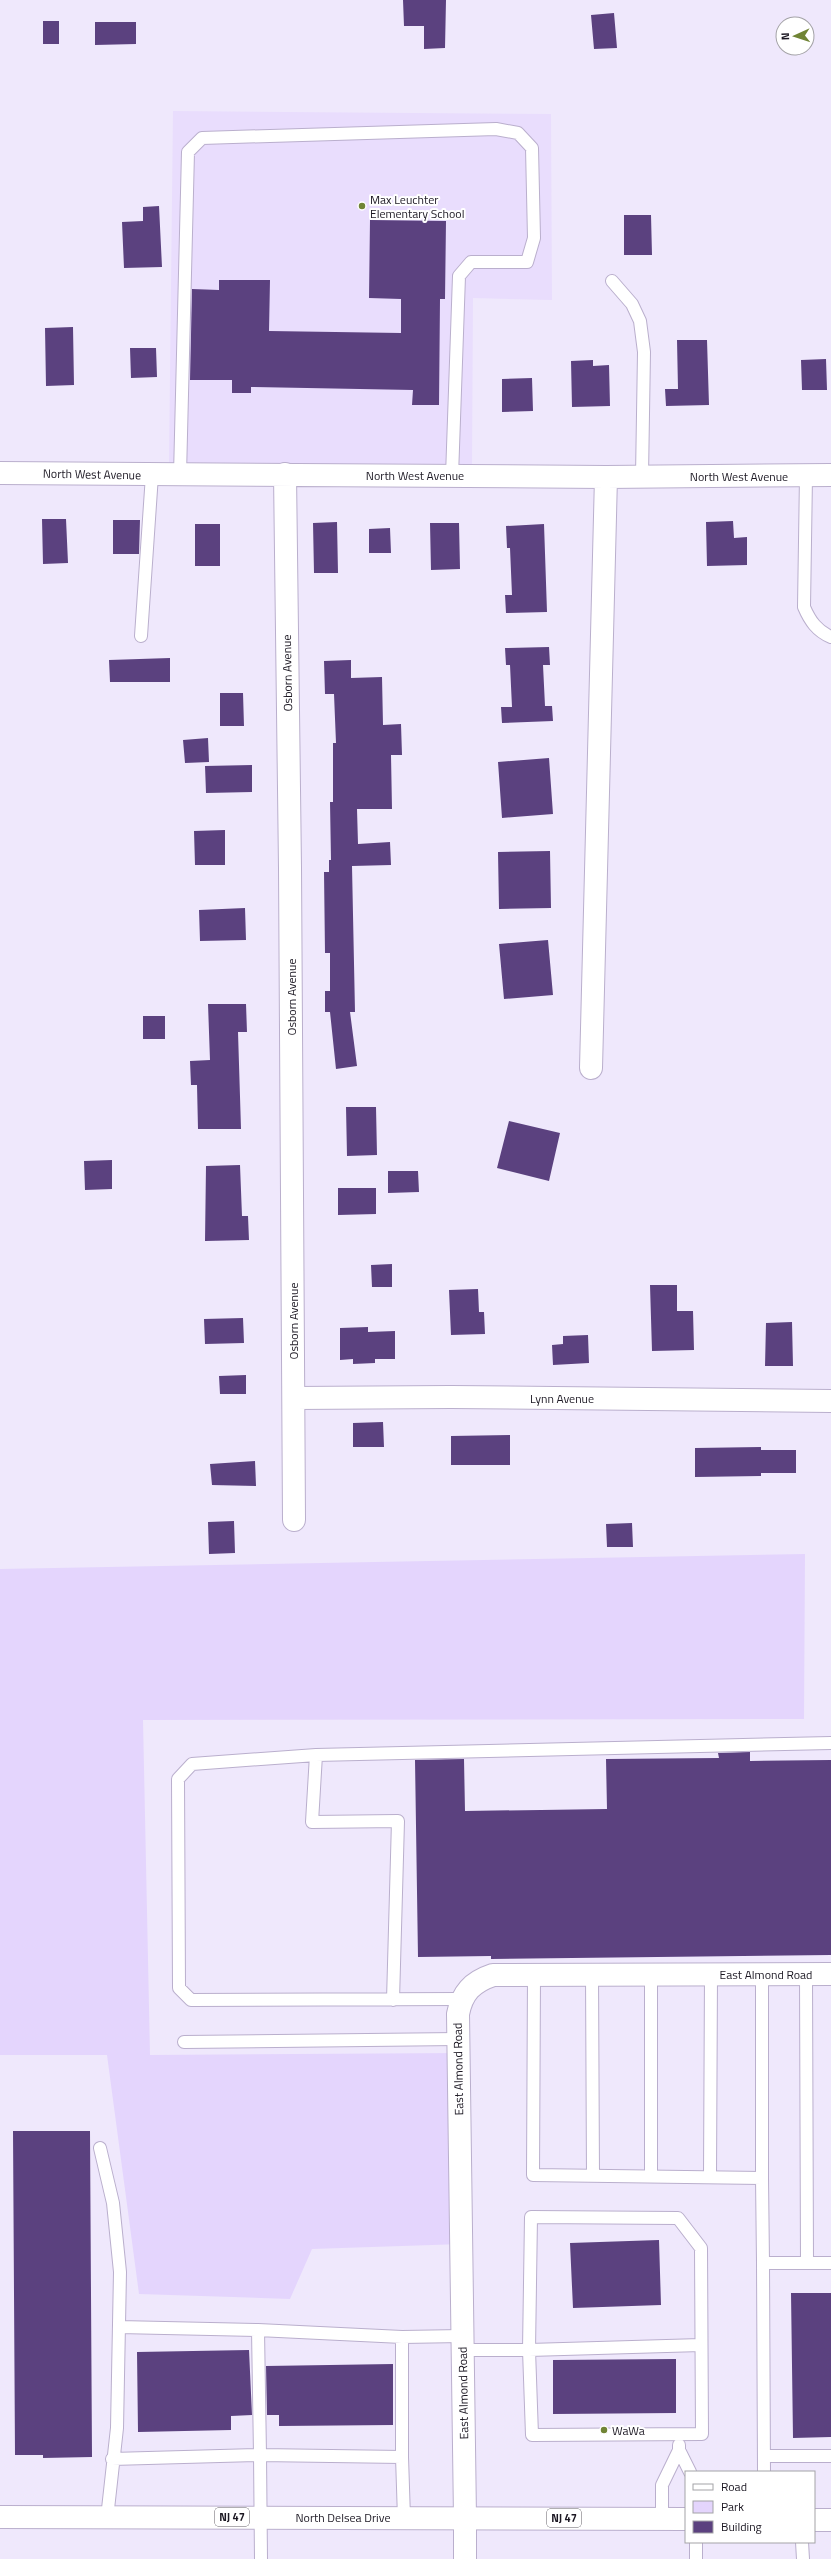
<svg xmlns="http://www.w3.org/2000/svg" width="831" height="2559" font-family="'Titillium Web',sans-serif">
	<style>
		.built { fill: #e9ddfd }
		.green { fill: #e4d5fd }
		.building { fill: #5b417f }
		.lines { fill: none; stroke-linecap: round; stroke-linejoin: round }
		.lane-casing { stroke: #baafcd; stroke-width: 14 }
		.street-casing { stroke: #baafcd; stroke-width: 24 }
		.secondary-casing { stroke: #baafcd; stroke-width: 24 }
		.primary-casing { stroke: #baafcd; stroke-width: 24 }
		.lane { stroke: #fff; stroke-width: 12 }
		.street { stroke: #fff; stroke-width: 22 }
		.secondary { stroke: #fff; stroke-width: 22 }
		.primary { stroke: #fff; stroke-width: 22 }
		.poi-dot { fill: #708435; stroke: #fff; stroke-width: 1.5 }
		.labels { text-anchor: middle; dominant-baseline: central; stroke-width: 4; stroke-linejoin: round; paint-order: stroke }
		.shield { fill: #fff; stroke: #605d65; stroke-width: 1 }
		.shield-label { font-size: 11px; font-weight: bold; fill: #1c1823 }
		.poi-label { font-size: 12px; fill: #1c1823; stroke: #fff; text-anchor: start }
		.street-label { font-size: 12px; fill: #1c1823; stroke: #fff }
	</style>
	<rect width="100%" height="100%" fill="#efe8fc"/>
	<path class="built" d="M173,111L551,114L552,300L473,298L472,465L169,463Z"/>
	<path class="green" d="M805,1554L804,1719L143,1720L150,2055L461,2053L462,2244L312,2249L290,2299L139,2294L107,2055H0V1569Z"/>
	<path class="building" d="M403,0H446L445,48L424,49V26H404Z
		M614,13L617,48L594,49L591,15Z
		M43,21H59V44H43Z
		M95,22H136V44L95,45Z
		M159,206L162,267L124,268L122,222L143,221V207Z
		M624,215H651L652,255H624Z
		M370,220L446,221L445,299H440L439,405H412L413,390L251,387V393H232V380H190L192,289L219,290V280H270L269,331L401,333V299L369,298Z
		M73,327L74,385L46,386L45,328Z
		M677,340H707L709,405L666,406L665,389H678Z
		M130,348H156L157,377L131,378Z
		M826,359L827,390H802L801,360Z
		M593,360V366L609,365L610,406L572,407L571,361Z
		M532,378L533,411L502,412V379Z
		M42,519H66L68,563L43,564Z
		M113,520H140L139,554H113Z
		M733,521L734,538L747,537V565L707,566L706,522Z
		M337,522L338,573H314L313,523Z
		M430,523H459L460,569L431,570Z
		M195,524H220V566H195Z
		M544,524L547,612L506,613L505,595H512L510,548H507L506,526Z
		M390,528L391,553H369V529Z
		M549,647L550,665H543L545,706H552L553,721L502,723L501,707H512L510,665H506L505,648Z
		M170,658V682H110L109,660Z
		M351,660V678L382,677L383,725L401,724L402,755H391L392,809H357L358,844L390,842L391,865L352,866L355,1012H350L357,1066L336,1069L330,1012H325V991H330V953H325L324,872H329V860H331L330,802H333V743H336L334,694H325L324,661Z
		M220,693H243L244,726H220Z
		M208,738L209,762L185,763L183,740Z
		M549,758L553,814L502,818L498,762Z
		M252,765V792L206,793L205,766Z
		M225,830V865H195L194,831Z
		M550,851L551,908L499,909L498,852Z
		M245,908L246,940L200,941L199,910Z
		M548,940L553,995L504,999L499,944Z
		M208,1004H246L247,1032H238L241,1129H198L197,1085H191L190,1061L210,1060Z
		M143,1016H165V1039H143Z
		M346,1107H376L377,1155L347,1156Z
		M509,1121L560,1133L549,1181L497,1168Z
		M112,1160V1189L85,1190L84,1161Z
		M240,1165L242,1216H248L249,1240L205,1241L206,1166Z
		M388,1171H418L419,1192L388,1193Z
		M338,1188H376V1214L338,1215Z
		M392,1264V1287H372L371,1265Z
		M650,1285H677V1311H693L694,1350L652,1351Z
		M478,1289L479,1312H484L485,1334L451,1335L449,1290Z
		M243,1318L244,1343L205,1344L204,1319Z
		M792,1322L793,1366H765L766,1323Z
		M368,1327V1332L395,1331V1359H375V1363L353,1364V1359L340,1360V1328Z
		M588,1335L589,1363L553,1365L552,1345L563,1344V1336Z
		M246,1375V1394H220L219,1376Z
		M383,1422L384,1447H353V1423Z
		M510,1435V1465H451V1436Z
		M761,1447V1450H796V1473H761V1476L695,1477V1448Z
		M255,1461L256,1486L212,1485L210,1464Z
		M234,1521L235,1553L209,1554L208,1522Z
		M632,1523L633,1547H607L606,1524Z
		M750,1752V1761L831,1760V1955L491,1959V1956L418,1957L415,1760L464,1759L465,1811L607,1809L606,1759L719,1758L718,1753Z
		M13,2131H90L92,2457L43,2458V2455H15Z
		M659,2240L661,2305L573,2308L570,2243Z
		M791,2293H831V2437L793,2438Z
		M249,2350L252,2415L231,2416V2430L138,2432L137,2352Z
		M676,2359V2413L553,2414V2360Z
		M393,2364V2425L279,2426V2415H267L266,2366Z"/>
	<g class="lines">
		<g class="lane-casing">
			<path id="lane" d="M612,281L632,304L640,321L644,352L642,476
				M180,475L188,152L202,138L496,129L518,133L532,148L534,238L527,262H471L459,276L452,476
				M806,476L804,607C810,621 817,631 831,637
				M141,636L152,475
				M316,1755L312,1822L398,1821L393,2000
				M592,1974L593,2176
				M762,1974V2178
				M806,1974L807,2263
				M534,1975L533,2175L762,2178L763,2263
				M461,1999L191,2000L179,1988L178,1779L192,1764L316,1755L831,1743
				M184,2042L458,2039
				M100,2148L113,2203L120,2272L117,2428L107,2518
				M651,2177V1974
				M710,2177L711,1974
				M119,2327L258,2330L402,2337L462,2336
				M258,2330L260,2455L402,2457L404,2518
				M462,2350H529L531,2217L678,2218L701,2248L702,2434L532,2435L529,2350L701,2345
				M679,2445V2450L690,2472
				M764,2456H831
				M402,2457V2337
				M112,2459L260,2455L261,2559
				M764,2472L763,2263H831
				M662,2519V2485L679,2450
				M802,2542L803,2559
				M696,2559V2542"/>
		</g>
		<g class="street-casing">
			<path id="street" d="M0,473L606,477L831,475
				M285,474L290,868L294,1520
				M591,1068L606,477
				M294,1398L451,1397L831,1401
				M465,2518L458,2014C462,1993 472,1982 493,1975L831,1974"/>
		</g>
		<g class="secondary-casing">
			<path id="secondary" d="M465,2559V2518"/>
		</g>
		<g class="primary-casing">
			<path id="primary" d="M0,2517L686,2519
				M814,2520H831"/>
		</g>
		<use href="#lane" class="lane"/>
		<use href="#street" class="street"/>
		<use href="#secondary" class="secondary"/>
		<use href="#primary" class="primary"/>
	</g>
	<g class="poi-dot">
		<circle cx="362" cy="206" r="4"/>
		<circle cx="604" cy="2430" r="4"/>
	</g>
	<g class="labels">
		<g class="shield">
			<rect x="215" y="2508" width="34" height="18" rx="3"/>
			<rect x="547" y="2509" width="34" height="18" rx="3"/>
		</g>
		<g class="shield-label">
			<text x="232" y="2517">NJ 47</text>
			<text x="564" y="2518">NJ 47</text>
		</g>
		<g class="poi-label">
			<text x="370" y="199">Max Leuchter<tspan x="370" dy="14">Elementary School</tspan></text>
			<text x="612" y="2430">WaWa</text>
		</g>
		<g class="street-label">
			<text transform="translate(92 474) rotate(1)">North West Avenue</text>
			<text x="415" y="475">North West Avenue</text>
			<text x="739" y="476">North West Avenue</text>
			<text transform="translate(287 673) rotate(-91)">Osborn Avenue</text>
			<text transform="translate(291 997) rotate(-90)">Osborn Avenue</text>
			<text transform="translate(293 1321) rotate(-90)">Osborn Avenue</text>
			<text x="562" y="1398">Lynn Avenue</text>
			<text x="766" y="1974">East Almond Road</text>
			<text transform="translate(458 2069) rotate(-91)">East Almond Road</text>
			<text transform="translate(463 2393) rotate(-91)">East Almond Road</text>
			<text x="343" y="2517">North Delsea Drive</text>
		</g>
	</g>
	<rect x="685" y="2471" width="130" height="72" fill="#ffffff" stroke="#a4a3a7"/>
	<rect x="693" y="2484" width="20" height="6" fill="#ffffff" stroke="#a4a3a7"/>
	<text x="721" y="2491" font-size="12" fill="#1c1823">Road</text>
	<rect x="693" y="2501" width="20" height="12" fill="#e4d5fd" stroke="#a4a3a7"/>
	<text x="721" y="2511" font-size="12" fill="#1c1823">Park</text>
	<rect x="693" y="2521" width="20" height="12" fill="#5b417f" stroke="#a4a3a7"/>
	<text x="721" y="2531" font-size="12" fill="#1c1823">Building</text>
	<g transform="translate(795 36) rotate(267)"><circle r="19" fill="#ffffff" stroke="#a4a3a7"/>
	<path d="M0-3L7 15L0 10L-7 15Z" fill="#708435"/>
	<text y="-6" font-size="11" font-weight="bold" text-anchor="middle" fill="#1c1823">N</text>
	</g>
</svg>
